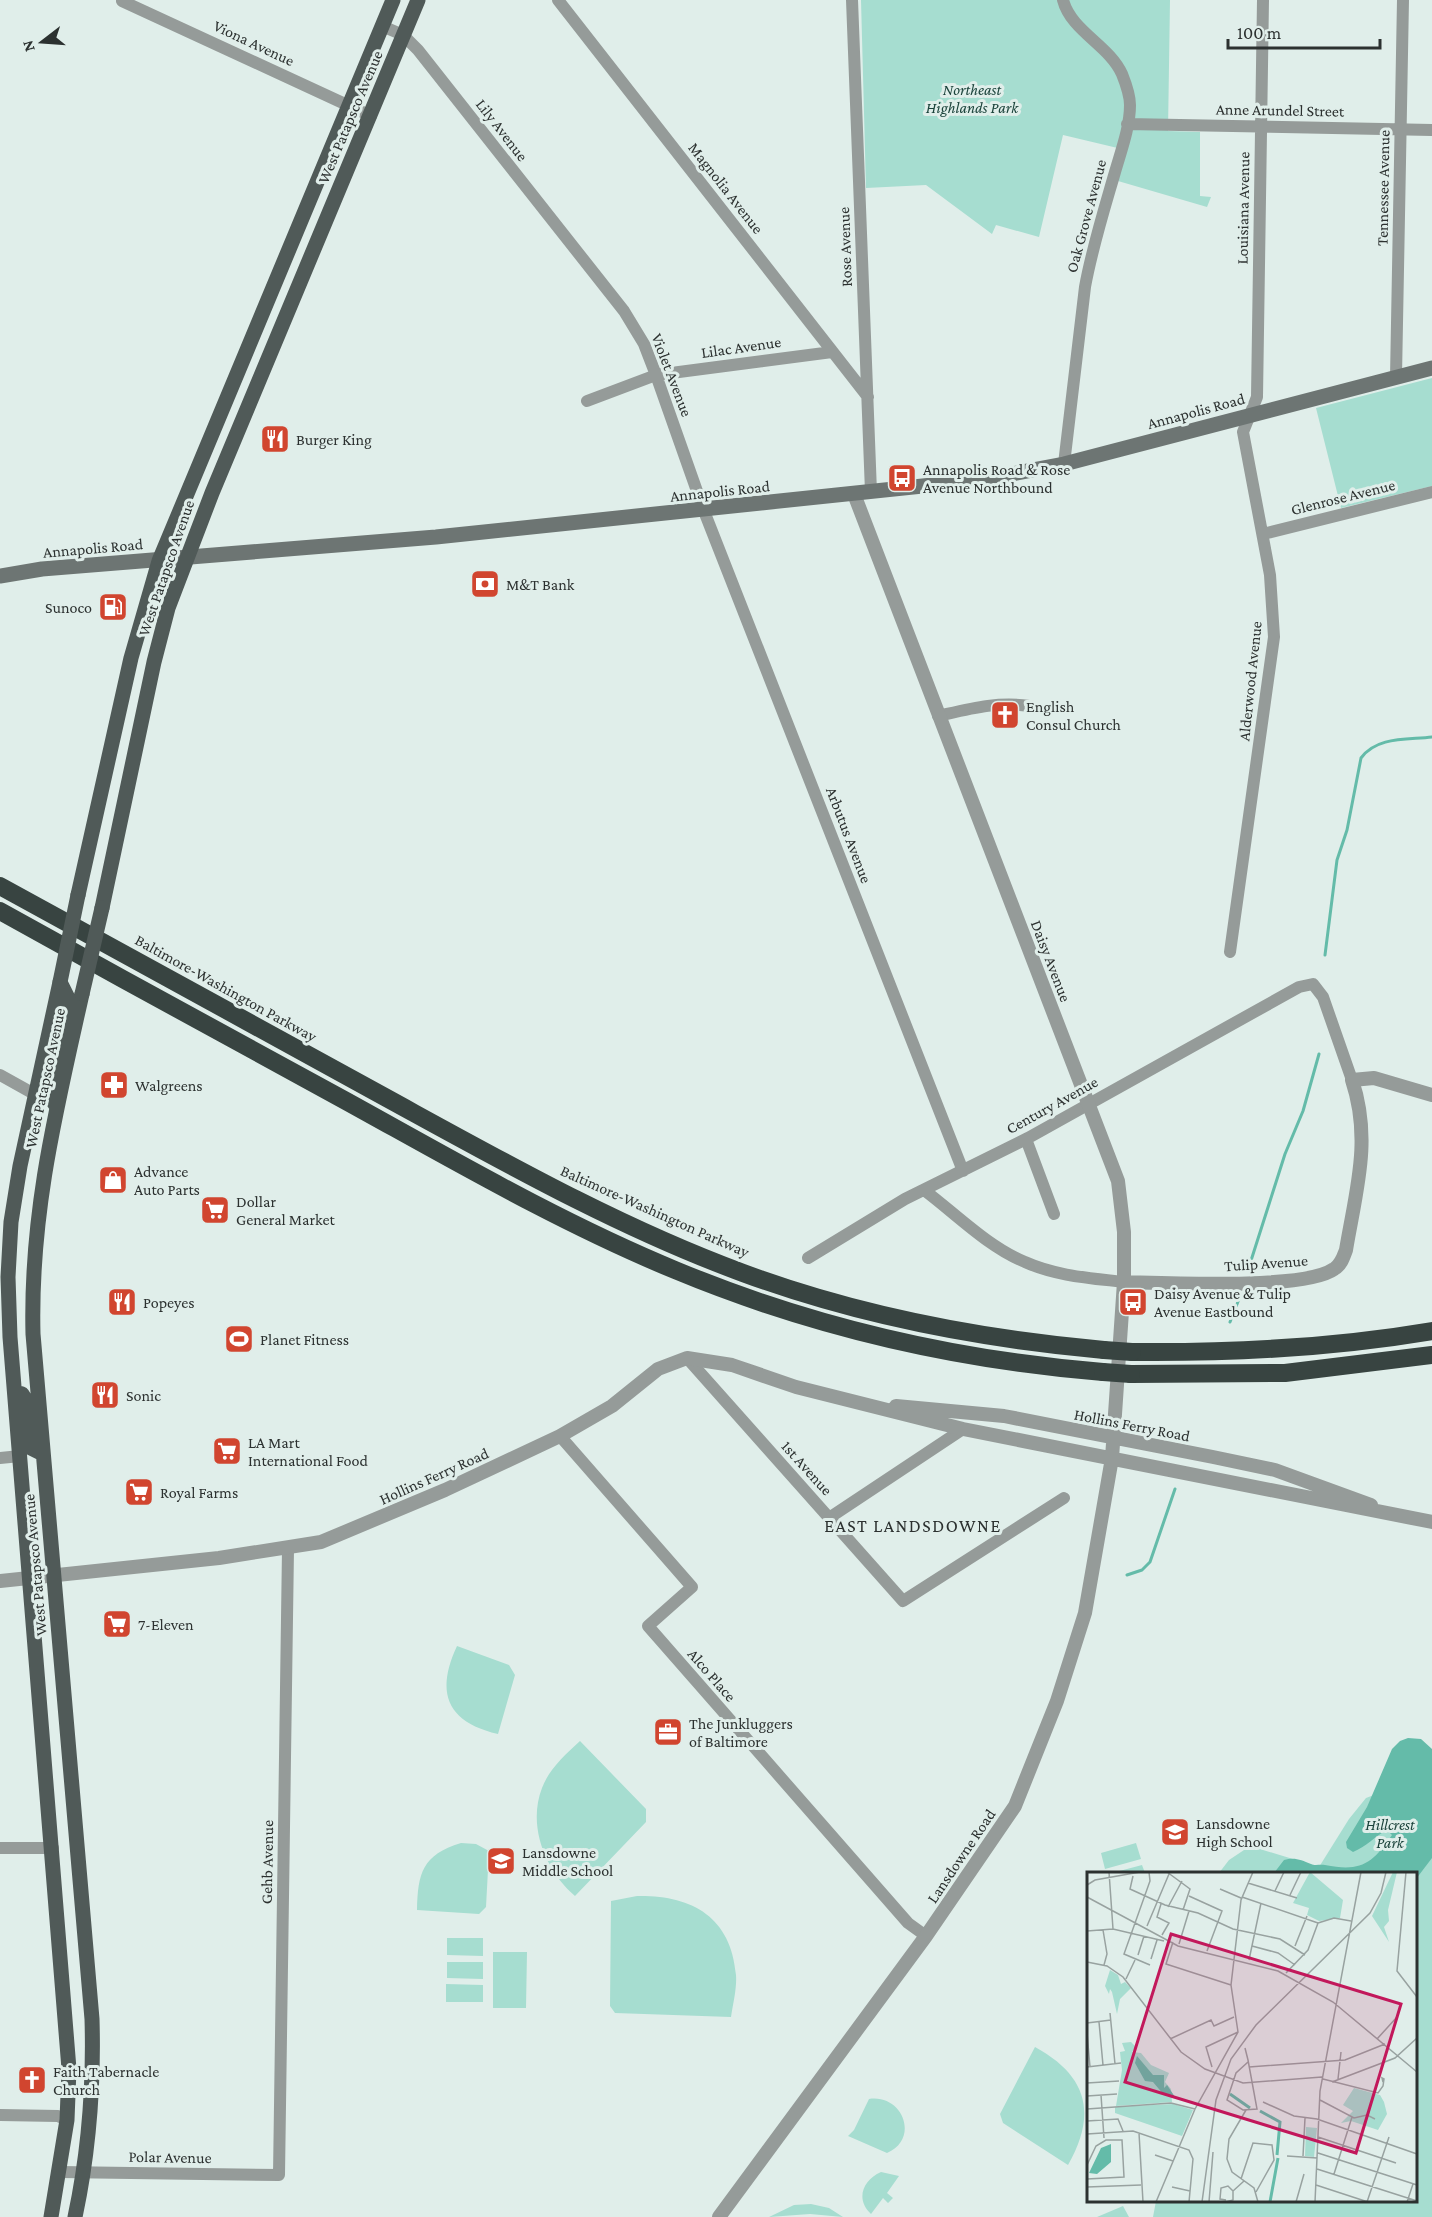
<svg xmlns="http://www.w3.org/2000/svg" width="1432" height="2217" font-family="'Crimson Pro',serif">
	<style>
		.green { fill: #a6ddd0 }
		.water { fill: #64bba9 }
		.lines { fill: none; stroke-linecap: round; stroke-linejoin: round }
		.stream { stroke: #64bba9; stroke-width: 3 }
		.minor { stroke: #959b99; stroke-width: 12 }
		.tertiary { stroke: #959b99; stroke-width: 14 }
		.secondary { stroke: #6d7573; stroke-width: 15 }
		.primary { stroke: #505a58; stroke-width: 15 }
		.motorway { stroke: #384441; stroke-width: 18 }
		.primary-bridge { stroke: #505a58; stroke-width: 15 }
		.motorway-bridge { stroke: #384441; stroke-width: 18 }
		.labels { text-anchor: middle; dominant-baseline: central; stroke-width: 6; stroke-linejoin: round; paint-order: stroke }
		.street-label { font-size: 16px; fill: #2c3130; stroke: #e0eeea }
		.park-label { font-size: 16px; font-style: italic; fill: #1b433b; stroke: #e0eeea }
		.poi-label { font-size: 16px; fill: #2c3130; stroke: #e0eeea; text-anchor: start }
		.neighbourhood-label { font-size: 18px; letter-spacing: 1.5px; fill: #2c3130; stroke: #e0eeea }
		.inset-river { fill: none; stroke: #64bba9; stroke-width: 3 }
		.inset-road { fill: none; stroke: #98a2a0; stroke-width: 1.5 }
		.view { fill: #c2185b; fill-opacity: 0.15; stroke: #c2185b; stroke-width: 3 }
		.inset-edge { fill: none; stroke: #2c3130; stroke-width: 3 }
	</style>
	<rect width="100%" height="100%" fill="#e0eeea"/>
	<path class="green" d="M861,0H1170L1168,131L1200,132V196L1211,197L1207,207L1118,181L1126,150L1063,135L1039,237L996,225L992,234L926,185L866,188Z
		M1432,378V486L1341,508L1316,408Z
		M457,1646L509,1665L515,1675L498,1734C447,1722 435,1693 457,1646Z
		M580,1741L646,1809V1822L575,1896C546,1871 527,1827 542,1788C549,1769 565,1755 580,1741Z
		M1432,1773V2217H1153L1156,2201L1416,2200V1874L1219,1873L1229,1860L1250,1846L1319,1867L1349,1819L1366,1798Z
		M461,1843L476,1844L489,1851L486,1907L479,1914L417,1910C418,1873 422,1855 461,1843Z
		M1136,1843L1141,1859L1105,1869L1101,1853Z
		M1142,1865L1145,1873H1112Z
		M637,1896C691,1895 731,1916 736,1975C737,1988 733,2004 731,2017L615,2013L610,2006L611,1901Z
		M447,1938H483V1956L447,1955Z
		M493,1952H527L526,2008H493Z
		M447,1962H483V1979L447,1978Z
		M446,1984L483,1985V2002H446Z
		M1035,2047C1088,2076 1097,2114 1068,2165L1003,2123L1000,2114Z
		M869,2099C903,2094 920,2139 887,2153L848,2136L854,2130Z
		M881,2172L899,2176L887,2193L893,2198L888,2203L883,2198L871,2214C855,2199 863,2180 881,2172Z
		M811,2204L829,2208L843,2217L810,2214L769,2217L794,2205Z
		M1123,2206L1129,2217H1097Z"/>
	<path class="water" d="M1408,1738L1421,1739L1432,1749V1858L1416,1879V1888V1874L1274,1873L1284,1860C1295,1857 1301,1860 1311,1864C1315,1866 1320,1864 1325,1865C1361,1872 1372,1864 1392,1835L1387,1830C1375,1836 1366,1847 1353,1852L1347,1848L1346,1842L1367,1807L1392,1749L1400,1741Z"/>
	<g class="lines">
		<path class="stream" d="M1325,955L1337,860L1347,830L1361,758C1377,736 1408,740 1432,737
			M1248,1270L1285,1154L1303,1111L1319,1054
			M1230,1322L1239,1299
			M1127,1575L1142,1570L1150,1562L1175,1489"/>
		<path class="minor" d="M558,0L868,397
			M852,0L871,492
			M1063,0C1071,31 1109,45 1122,74C1126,84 1130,95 1130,105C1130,127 1121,151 1115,172C1104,210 1092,248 1085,287L1064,464
			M122,1L371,116
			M382,26L403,35L418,50L624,311L644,344L656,375L704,511L963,1171
			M1127,124L1432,130
			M1396,377L1403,0
			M587,401L656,375L832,352
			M1263,534L1432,492
			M938,716C969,709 998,701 1029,706
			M1230,952L1274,637L1270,575L1243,432L1257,397L1263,0
			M0,1075L36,1095
			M1026,1139L1054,1214
			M924,1190C956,1214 988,1247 1025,1262C1056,1276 1090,1278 1124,1282
			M808,1258L905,1199L1028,1138L1299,987L1313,984L1323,997L1352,1080
			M687,1358L903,1601L1064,1498
			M560,1436L692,1587L648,1626L908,1923L926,1936
			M0,1458L20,1456
			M829,1518L963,1429
			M0,1848H53
			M0,2115L58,2116L67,2120
			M60,2172L279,2175L288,1549"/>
		<path class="tertiary" d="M1124,1282C1165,1283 1305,1290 1334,1269C1341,1265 1343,1258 1346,1250C1356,1190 1372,1140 1352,1080L1374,1078L1432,1095
			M896,1406L1004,1416L1213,1457L1275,1470L1371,1505
			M0,1581L219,1558L321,1542L445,1490L560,1436L612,1406L658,1369L687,1358L732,1365L796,1387L963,1429L1432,1522
			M719,2217L926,1936L1015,1806L1057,1701L1085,1613L1112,1458L1124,1282V1232L1118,1181L854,494"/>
		<path class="secondary" d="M0,576L42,569L436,537L980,480L1064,464L1432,368"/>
		<path class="primary" d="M78,895L131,658L159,561L393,0
			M102,908L154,662L168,608L212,493L418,0
			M57,1107L48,1094L68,998L60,982
			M15,1392L22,1394L27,1402L31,1448L43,1454
			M51,2217L67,2120L69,2069L10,1337L8,1277L11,1222L20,1166L60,982
			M75,2217C89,2151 94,2087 92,2019L33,1334C30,1214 56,1110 82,994"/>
		<path class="motorway" d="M0,886C128,956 256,1026 383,1096C500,1160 618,1227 743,1273C859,1316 981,1339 1104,1350
			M0,911C115,975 230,1038 346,1101C453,1160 561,1223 675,1270C812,1327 955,1360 1103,1372
			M1132,1352C1233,1353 1332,1348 1432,1331
			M1131,1374L1285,1373L1432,1355"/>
		<path class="primary-bridge" d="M60,982L78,895
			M82,994L102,908"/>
		<path class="motorway-bridge" d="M1104,1350L1132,1352
			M1103,1372L1131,1374"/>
	</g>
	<defs>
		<g id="restaurant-square" transform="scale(1.5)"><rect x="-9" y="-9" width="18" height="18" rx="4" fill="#d1452f" stroke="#e0eeea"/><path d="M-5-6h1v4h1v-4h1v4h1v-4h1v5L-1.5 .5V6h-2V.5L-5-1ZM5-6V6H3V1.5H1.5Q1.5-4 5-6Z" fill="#fff"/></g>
		<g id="bus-square" transform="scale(1.5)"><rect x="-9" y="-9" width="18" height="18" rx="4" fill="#d1452f" stroke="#e0eeea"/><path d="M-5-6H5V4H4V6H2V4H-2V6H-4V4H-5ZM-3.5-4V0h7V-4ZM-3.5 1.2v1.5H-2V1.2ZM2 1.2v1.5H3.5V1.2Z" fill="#fff"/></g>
		<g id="bank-square" transform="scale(1.5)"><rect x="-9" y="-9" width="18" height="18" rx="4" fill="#d1452f" stroke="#e0eeea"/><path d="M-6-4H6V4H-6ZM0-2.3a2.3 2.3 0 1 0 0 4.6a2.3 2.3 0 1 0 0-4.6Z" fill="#fff"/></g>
		<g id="fuel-square" transform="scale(1.5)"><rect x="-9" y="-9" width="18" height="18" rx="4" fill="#d1452f" stroke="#e0eeea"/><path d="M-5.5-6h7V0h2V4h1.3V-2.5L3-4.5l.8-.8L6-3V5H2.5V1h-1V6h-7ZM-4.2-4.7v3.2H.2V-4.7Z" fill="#fff"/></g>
		<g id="church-square" transform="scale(1.5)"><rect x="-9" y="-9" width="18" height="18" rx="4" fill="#d1452f" stroke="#e0eeea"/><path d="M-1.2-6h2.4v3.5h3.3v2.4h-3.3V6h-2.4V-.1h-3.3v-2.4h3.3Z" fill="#fff"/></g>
		<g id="pharmacy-square" transform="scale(1.5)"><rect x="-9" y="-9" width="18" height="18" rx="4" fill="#d1452f" stroke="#e0eeea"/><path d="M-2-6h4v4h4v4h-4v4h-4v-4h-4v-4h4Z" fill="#fff"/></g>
		<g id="shop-square" transform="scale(1.5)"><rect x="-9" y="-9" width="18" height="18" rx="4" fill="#d1452f" stroke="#e0eeea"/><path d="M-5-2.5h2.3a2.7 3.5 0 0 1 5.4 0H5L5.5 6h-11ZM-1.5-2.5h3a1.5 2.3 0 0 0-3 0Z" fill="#fff"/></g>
		<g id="supermarket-square" transform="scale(1.5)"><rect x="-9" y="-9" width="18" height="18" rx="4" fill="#d1452f" stroke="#e0eeea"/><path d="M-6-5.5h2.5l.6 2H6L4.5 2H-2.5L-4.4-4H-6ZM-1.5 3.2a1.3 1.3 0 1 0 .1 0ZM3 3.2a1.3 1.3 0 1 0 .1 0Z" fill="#fff"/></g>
		<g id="stadium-square" transform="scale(1.5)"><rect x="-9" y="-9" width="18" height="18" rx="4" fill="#d1452f" stroke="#e0eeea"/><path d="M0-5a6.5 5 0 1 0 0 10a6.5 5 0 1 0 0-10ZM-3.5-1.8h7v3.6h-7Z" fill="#fff"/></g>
		<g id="office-square" transform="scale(1.5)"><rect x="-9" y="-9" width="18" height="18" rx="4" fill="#d1452f" stroke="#e0eeea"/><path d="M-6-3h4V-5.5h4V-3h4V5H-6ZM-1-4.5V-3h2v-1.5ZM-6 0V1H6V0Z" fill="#fff"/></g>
		<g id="school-square" transform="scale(1.5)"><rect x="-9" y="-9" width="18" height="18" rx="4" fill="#d1452f" stroke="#e0eeea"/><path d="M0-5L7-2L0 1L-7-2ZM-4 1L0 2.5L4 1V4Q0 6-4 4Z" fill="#fff"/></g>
	</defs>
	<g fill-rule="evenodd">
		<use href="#restaurant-square" x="275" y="439"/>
		<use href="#bus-square" x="902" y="478"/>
		<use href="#bank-square" x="485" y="584"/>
		<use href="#fuel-square" x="113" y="607"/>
		<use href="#church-square" x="1005" y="715"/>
		<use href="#pharmacy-square" x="114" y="1085"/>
		<use href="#shop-square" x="113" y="1180"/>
		<use href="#supermarket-square" x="215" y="1210"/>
		<use href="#restaurant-square" x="122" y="1302"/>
		<use href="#bus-square" x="1133" y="1302"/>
		<use href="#stadium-square" x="239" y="1339"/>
		<use href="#restaurant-square" x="105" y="1395"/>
		<use href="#supermarket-square" x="227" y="1451"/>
		<use href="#supermarket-square" x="139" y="1492"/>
		<use href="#supermarket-square" x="117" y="1624"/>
		<use href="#office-square" x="668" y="1732"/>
		<use href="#school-square" x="1175" y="1832"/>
		<use href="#school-square" x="501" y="1861"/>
		<use href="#church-square" x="32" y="2080"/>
	</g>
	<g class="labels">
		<g class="street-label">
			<text transform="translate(254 43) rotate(25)">Viona Avenue</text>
			<text transform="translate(1280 110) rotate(1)">Anne Arundel Street</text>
			<text transform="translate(350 117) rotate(-67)">West Patapsco Avenue</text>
			<text transform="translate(502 130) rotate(52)">Lily Avenue</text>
			<text transform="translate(726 188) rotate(52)">Magnolia Avenue</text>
			<text transform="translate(1383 188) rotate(-89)">Tennessee Avenue</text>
			<text transform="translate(1243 208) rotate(-89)">Louisiana Avenue</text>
			<text transform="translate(1086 216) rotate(-75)">Oak Grove Avenue</text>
			<text transform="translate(845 247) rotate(-92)">Rose Avenue</text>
			<text transform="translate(741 347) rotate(-8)">Lilac Avenue</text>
			<text transform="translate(672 375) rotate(69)">Violet Avenue</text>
			<text transform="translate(1196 411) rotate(-15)">Annapolis Road</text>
			<text transform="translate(720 491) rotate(-6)">Annapolis Road</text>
			<text transform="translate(1343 497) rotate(-14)">Glenrose Avenue</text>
			<text transform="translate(93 548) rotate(-5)">Annapolis Road</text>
			<text transform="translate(166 568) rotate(-71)">West Patapsco Avenue</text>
			<text transform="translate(1250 681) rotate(-84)">Alderwood Avenue</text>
			<text transform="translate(849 835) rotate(69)">Arbutus Avenue</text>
			<text transform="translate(1051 961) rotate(69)">Daisy Avenue</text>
			<text transform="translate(226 988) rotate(29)">Baltimore-Washington Parkway</text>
			<text transform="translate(45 1078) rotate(-78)">West Patapsco Avenue</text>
			<text transform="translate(1052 1105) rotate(-29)">Century Avenue</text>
			<text transform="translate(655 1211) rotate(24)">Baltimore-Washington Parkway</text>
			<text transform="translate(1266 1263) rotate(-4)">Tulip Avenue</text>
			<text transform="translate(1132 1425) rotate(11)">Hollins Ferry Road</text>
			<text transform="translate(807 1468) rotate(48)">1st Avenue</text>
			<text transform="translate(434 1476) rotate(-24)">Hollins Ferry Road</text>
			<text transform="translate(35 1565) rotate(-95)">West Patapsco Avenue</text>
			<text transform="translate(712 1675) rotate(49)">Alco Place</text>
			<text transform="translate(961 1856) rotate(-56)">Lansdowne Road</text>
			<text transform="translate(267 1862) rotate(-89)">Gehb Avenue</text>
			<text transform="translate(170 2157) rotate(1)">Polar Avenue</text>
		</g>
		<g class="park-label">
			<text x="972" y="89">Northeast<tspan x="972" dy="18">Highlands Park</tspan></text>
			<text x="1390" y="1824">Hillcrest<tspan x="1390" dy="18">Park</tspan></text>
		</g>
		<g class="poi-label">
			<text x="296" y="439">Burger King</text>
			<text x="923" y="469">Annapolis Road &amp; Rose<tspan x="923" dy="18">Avenue Northbound</tspan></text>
			<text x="506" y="584">M&amp;T Bank</text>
			<text x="92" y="607" text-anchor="end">Sunoco</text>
			<text x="1026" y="706">English<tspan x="1026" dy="18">Consul Church</tspan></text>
			<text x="135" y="1085">Walgreens</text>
			<text x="134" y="1171">Advance<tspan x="134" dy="18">Auto Parts</tspan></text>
			<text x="236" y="1201">Dollar<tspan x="236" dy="18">General Market</tspan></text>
			<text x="1154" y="1293">Daisy Avenue &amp; Tulip<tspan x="1154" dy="18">Avenue Eastbound</tspan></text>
			<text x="143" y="1302">Popeyes</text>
			<text x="260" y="1339">Planet Fitness</text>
			<text x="126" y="1395">Sonic</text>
			<text x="248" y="1442">LA Mart<tspan x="248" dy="18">International Food</tspan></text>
			<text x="160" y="1492">Royal Farms</text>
			<text x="138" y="1624">7-Eleven</text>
			<text x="689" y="1723">The Junkluggers<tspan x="689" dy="18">of Baltimore</tspan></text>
			<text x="1196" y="1823">Lansdowne<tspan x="1196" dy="18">High School</tspan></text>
			<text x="522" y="1852">Lansdowne<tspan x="522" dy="18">Middle School</tspan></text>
			<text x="53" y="2071">Faith Tabernacle<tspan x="53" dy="18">Church</tspan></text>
		</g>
		<g class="neighbourhood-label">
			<text x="913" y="1526">EAST LANDSDOWNE</text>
		</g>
	</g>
	<g transform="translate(1087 1872)">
		<rect width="330" height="330" fill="#e0eeea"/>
		<path d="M223,0L256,28L253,46L232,49L220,43L222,36L206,31ZM306,0H310L301,38L302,49L297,55L302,70L285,44ZM23,98L31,103L34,112L38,110L44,116L33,127L30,142L25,120L23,117L22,122L18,114ZM44,170L49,175L45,180L54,181L64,193L82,201L78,210L84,217L85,230L29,234L35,198L33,180L38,179L35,171ZM267,216L293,223L297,230L300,242L291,258L264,249L254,251L266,239L256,233ZM86,232L106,238L95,264L28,241V235ZM219,255L230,256L227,285L218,284Z" fill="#a6ddd0"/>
		<path d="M50,184L66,203H77V216L80,213L88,225L77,223L66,210L58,209L48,191ZM24,272V290L10,302L2,301L14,276Z" fill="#64bba9"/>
		<path class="inset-river" d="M143,222L163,236M173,239L193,250L190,283M183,330L191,286"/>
		<path class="inset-road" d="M22,0L26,57M62,0L63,9L37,82L63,93M80,0L103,17L96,38M319,0L310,99L330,125M46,4L43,17L78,33L111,41L146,57L193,67L218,83M330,6V32M161,11L210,26M0,13L8,8L53,0M133,17L154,26M188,19L197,0M203,23L214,0M102,24L135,39L120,79M0,25L91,74L191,99L246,130L330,200M155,25L231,51M74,32L70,45L82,51L75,63M81,35L95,9M231,51L247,46L264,49M60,54L82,2M16,58L20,82L17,93M0,59L26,57L77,69M86,70L79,92L144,113M92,72L102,39M165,74L191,81L208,93M208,74L220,44M51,83L57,64M64,87L70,68M162,88L174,31M0,90L20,94L36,105L94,180L118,197L156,211L235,205M199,101L221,78L231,51M39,107L48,88M23,141L28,192M12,150L16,193M0,151L24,148M0,161L3,195M83,167L124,148L127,154L147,145M290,167L310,145M158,176L161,188L170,237L156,238L140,228L149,201L161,190M0,195L34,191M125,195L119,175L151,160M162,195L258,188L298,172M236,207L291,221L296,214L297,207L295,206L296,210M251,207L254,180M245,210L308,186L330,166M0,211L32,209M14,223L17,266M0,224L30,222M233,228L267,246L280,243L288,247M176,230L207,244L230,247L330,282M0,237L84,231L108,237M159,238L142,267L140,287L145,300L167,316L171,330M0,249L31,247L36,259M52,261L56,330M0,262L46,259L102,278L106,287L102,330M231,265L309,291M231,281L330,313M68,283L86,289M200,284L230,286M216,284L218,246M0,293L9,274L19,268H35L37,305L0,307M230,297L330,329M247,302L265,245M154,307L166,271L185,273L187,288L169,320M229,313L281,330M0,315L54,313M85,315L103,319M139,328L133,327L134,316L141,314L146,319M69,330L108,237L151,160L144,113L154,28L166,0M115,330L129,228L144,187L169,153L283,41L294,21L299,0M122,330L126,280M139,330L146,328V319L157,309M209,330L217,302M228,330L233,219L274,0M280,330L302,265M320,330L326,312"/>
		<path class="view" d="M84,62L314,132L269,281L38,210Z"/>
		<rect width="330" height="330" class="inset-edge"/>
	</g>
	<g transform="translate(42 42) rotate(253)" stroke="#e0eeea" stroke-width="4.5" paint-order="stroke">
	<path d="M0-4.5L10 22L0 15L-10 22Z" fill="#2c3130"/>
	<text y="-9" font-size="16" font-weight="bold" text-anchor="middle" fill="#2c3130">N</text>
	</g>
	<path d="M1228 39v9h152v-9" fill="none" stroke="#2c3130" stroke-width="3"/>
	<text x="1237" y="39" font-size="18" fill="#2c3130" stroke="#e0eeea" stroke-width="4.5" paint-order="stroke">100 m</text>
</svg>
